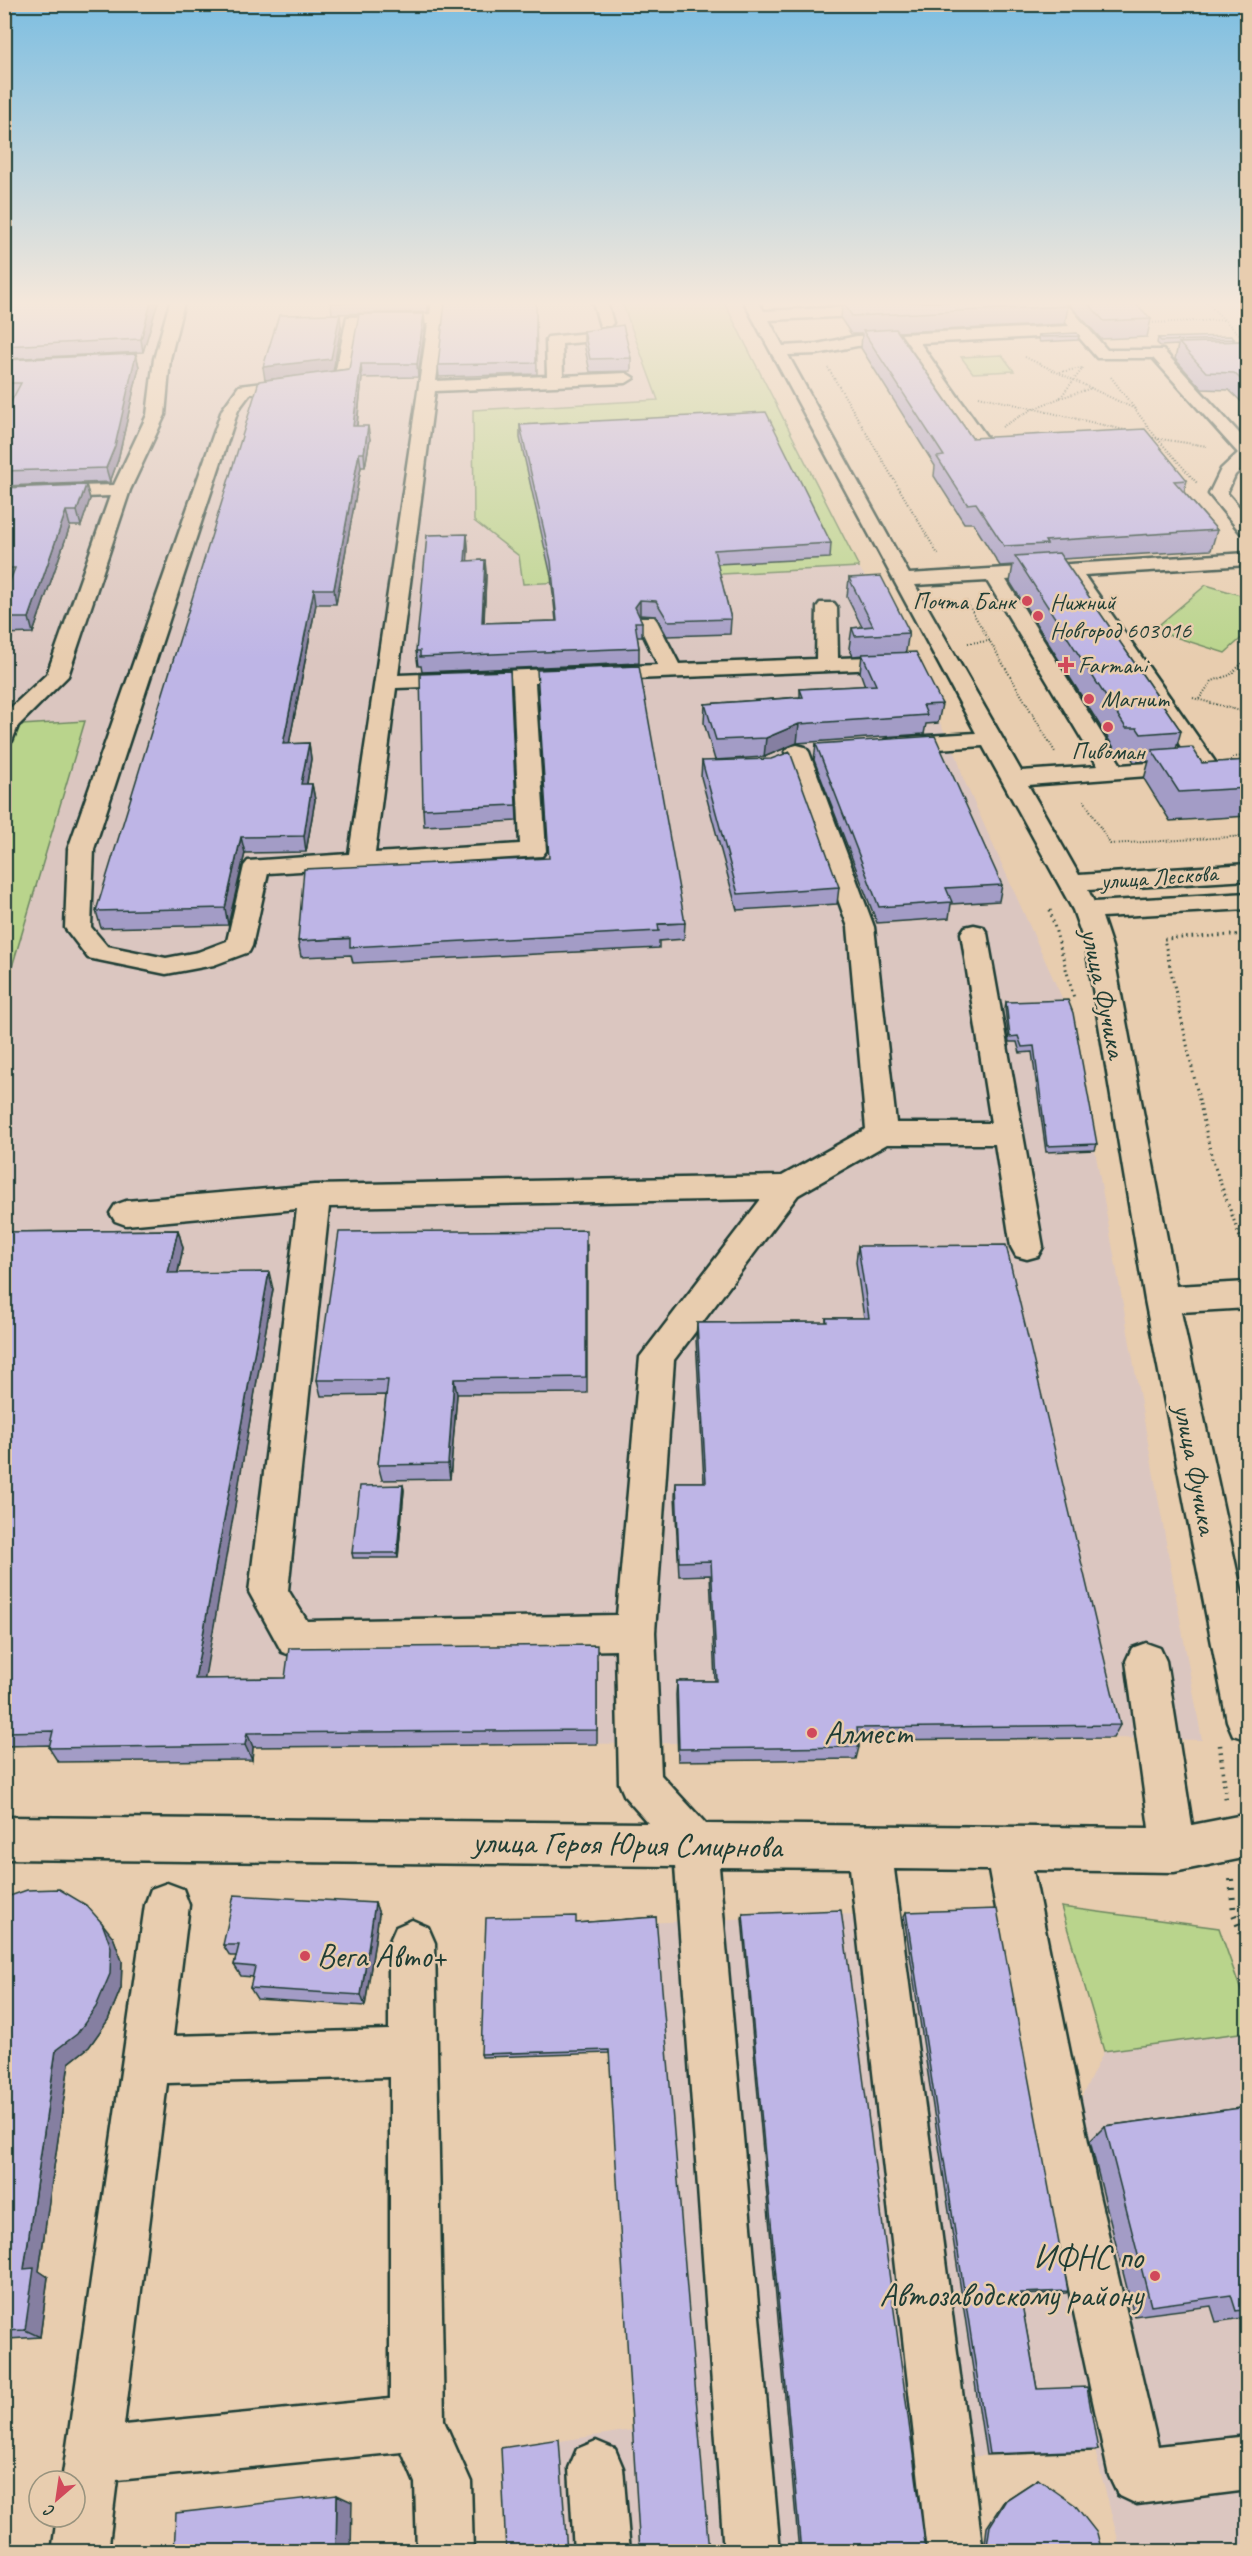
<svg xmlns="http://www.w3.org/2000/svg" width="1252" height="2556" font-family="Caveat,sans-serif">
	<style>
		.built { fill: #dbc6c0 }
		.green { fill: #b9d48c; stroke: #6c8860; stroke-width: 1.5 }
		.lines { fill: none; stroke-linecap: round; stroke-linejoin: round }
		.minor-casing { stroke: #1f3d34; stroke-width: 5 }
		.path-far3 { stroke: #1f3d34; stroke-width: 2; stroke-dasharray: 1 2; stroke-linecap: butt }
		.path-far2 { stroke: #1f3d34; stroke-width: 3; stroke-dasharray: 1.5 4; stroke-linecap: butt }
		.path-far1 { stroke: #1f3d34; stroke-width: 4.5; stroke-dasharray: 1.5 5; stroke-linecap: butt }
		.path { stroke: #1f3d34; stroke-width: 6; stroke-dasharray: 2 7; stroke-linecap: butt }
		.minor { fill: #e8cdaf; fill-rule: evenodd }
		.wall { fill: #a39cc6; stroke: #1f3d34; stroke-width: 1.5 }
		.shaded-wall { fill: #857fa1; stroke: #1f3d34; stroke-width: 1.5 }
		.building { fill: #beb5e6; stroke: #1f3d34; stroke-width: 1.5 }
		.poi-dot { fill: #d1495b; stroke: #e8cdaf; stroke-width: 2 }
		.labels { text-anchor: middle; dominant-baseline: central; stroke-width: 5; stroke-linejoin: round; paint-order: stroke }
		.far-poi-label { font-size: 24px; fill: #1f3d34; stroke: #e8cdaf; text-anchor: start }
		.far-street-label { font-size: 24px; fill: #1f3d34; stroke: #e8cdaf }
		.street-label { font-size: 28px; fill: #1f3d34; stroke: #e8cdaf }
		.near-poi-label { font-size: 33px; fill: #1f3d34; stroke: #e8cdaf; text-anchor: start }
		.near-street-label { font-size: 33px; fill: #1f3d34; stroke: #e8cdaf }
	</style>
	<rect width="100%" height="100%" fill="#e8cdaf"/>
	<filter id="ink" filterUnits="userSpaceOnUse"><feTurbulence type="fractalNoise" baseFrequency=".0167" numOctaves="2"/><feDisplacementMap in="SourceGraphic" scale="12" xChannelSelector="R" yChannelSelector="G"/><feConvolveMatrix kernelMatrix="1 2 1 2 8 2 1 2 1" color-interpolation-filters="sRGB"/></filter>
	<g filter="url(#ink)">
		<path class="built" d="M4,302H622L658,400L474,521L519,556L523,584L859,567L906,642L903,643L911,665L958,759L963,778L1071,1018L1202,1740L1113,1738L854,1740L856,1759L678,1761L677,1743L283,1747L286,1723H257L252,1760L58,1762L62,1745L5,1746Z
			M840,1914L904,1916L1085,2191L1098,2189L1077,2106L1104,2051L1247,2032V2551H1121L1095,2451L957,2457L971,2551H507L501,2450L632,2430L601,1925Z"/>
		<path class="green" d="M622,302H724L859,567L523,584L519,556L474,521L473,410L658,400Z
			M1002,355L1014,371L973,373L961,357Z
			M1206,585L1247,597V633L1225,653L1153,630Z
			M85,721L12,967L5,968V726Z
			M1061,1907L1219,1928L1247,2008V2032L1104,2051Z"/>
		<g class="lines">
			<g class="minor-casing">
				<path id="minor" d="M170,302H184L170,359L165,415L130,490L68,676L18,726L12,741L4,743V714L47,674L110,496L4,500V488L114,485L147,415L154,359Z
					M432,302H446L436,381L547,376L546,340L548,337L598,332L606,337L604,340L562,344L563,376L626,373L634,378L626,383L435,391L398,675L658,665L637,621L640,617H654L657,621L679,664L816,659L817,607L820,603H834L837,607L838,658L906,656L914,657L917,662L914,667L906,668L535,683L546,851L542,856L268,873L252,946L249,952L214,965L166,974L88,958L65,928L68,849L222,410L239,386L335,374L347,317L430,314ZM428,324L349,854L248,861L244,866L227,941L198,952L166,958L107,946L91,927L94,849L238,410L250,394L349,381L359,325ZM513,684L520,844L375,853L396,688Z
					M593,302H607L613,323L610,326H600Z
					M744,302H758L764,311L891,305L889,302H904L910,309L902,314L769,320L783,346L817,344L857,336L1069,326L1050,302H1065L1107,350H1163L1248,443V463L1235,475L1227,493L1248,517V535L1241,533L1209,494L1221,469L1238,453L1153,358H1097L1077,335L920,343L993,446L984,451L978,450L905,343L857,346L817,354L788,355L909,574L1248,553V565L1084,575L1218,766L1214,771L1028,785L1079,875L1248,864V880L1088,890L1094,902L1248,893V909L1102,917L1112,947L1176,1286L1248,1282V1308L1181,1312L1248,1622V1740L1233,1735L1227,1721L1145,1300L1086,947L1073,910L983,746L893,752L885,750L881,745L885,740L893,738L976,733ZM1065,576L1190,760L1121,765L1006,580ZM987,581L1098,766L1021,771L915,585Z
					M797,745L805,747L809,752L874,927L896,1123H991L961,933L965,927L974,925L983,927L987,933L1043,1247L1038,1256L1027,1259L1016,1256L1011,1247L995,1144H887L798,1195L674,1360L655,1632L661,1775L706,1824L1149,1828L1126,1661L1132,1648L1146,1643L1160,1648L1166,1661L1192,1825L1248,1814V1857L1174,1872L1033,1870L1098,2191L1158,2446L1248,2436V2490L1137,2504L1118,2495L1109,2476L1048,2191L989,1870L894,1869L983,2552H927L850,1868L719,1867L780,2552H724L675,1866L4,1859V1817L648,1823L625,1797L619,1783L616,1650L296,1657L282,1652L249,1592L297,1209L126,1225L115,1221L110,1213L115,1205L126,1201L314,1185L782,1176L866,1129L848,927L785,752L789,747ZM761,1199L640,1357L617,1615L307,1621L288,1590L329,1207Z
					M167,1883L183,1889L189,1905L173,2036L389,2030V1943L396,1927L412,1920L428,1927L435,1943L444,2421L471,2482L473,2552H417L415,2483L402,2452L117,2480L108,2552H52L57,2517H75V2481H62L145,1905L151,1889ZM390,2077V2399L124,2425L167,2083Z
					M596,2441L615,2449L623,2468L630,2552H574L569,2468L577,2449Z"/>
			</g>
			<path class="path-far3" d="M1206,302L1248,343
				M1147,323L1225,320
				M1025,357L1135,409
				M828,368L939,556
				M1060,372L1082,368
				M1111,377L1155,436L1197,483
				M979,396L1129,431
				M1060,398L1092,388
				M1002,427L1032,409L1060,398L1083,368
				M1147,437L1207,446
				M966,601L1055,752
				M968,643L990,641
				M1193,698L1248,713
				M1199,699L1212,681L1230,675L1248,658
				M1233,757L1248,756
				M1084,800L1110,844L1248,836"/>
			<path class="path-far2" d="M1050,910L1074,998
				M1248,934L1164,939L1212,1159L1248,1260"/>
			<path class="path-far1" d="M1220,1745L1226,1800"/>
			<path class="path" d="M1231,1879L1234,1914L1248,1951"/>
			<use href="#minor" class="minor"/>
		</g>
		<path class="wall" d="M4,302H158L143,352L4,359Z
			M331,302H430L428,312L332,314Z
			M536,302L537,374L439,377L438,365Z
			M829,302H1065L1068,306L1065,324L899,332L972,438L1187,480L1184,492L1217,530L1211,550L1063,559L1181,731L1176,749L1202,763L1248,760V816L1170,821L1144,779L1149,761L1134,762L1130,756H1119L1010,582L1013,565L1000,566L973,523H964L934,476L935,466L861,348L862,334H851L841,319L842,305L832,306Z
			M1067,302H1134L1151,319L1147,337L1101,339Z
			M425,326L418,377L362,378L357,426L370,439L365,467H361L336,604H316L289,744L309,743L311,759L307,784H312L315,800L306,852L245,853L228,925L101,928L96,911L294,377L341,327L333,371L349,369Z
			M584,331L631,358V371L590,372L584,344Z
			M1039,335L1079,336L1078,340L1040,342L1038,339Z
			M1158,338L1234,339L1233,341H1248V408L1229,390L1202,389L1175,359L1178,345L1160,346L1157,343Z
			M136,354L139,367L118,460L110,482L4,486V415L14,397H4V360Z
			M520,425L831,543L830,558L717,564L731,619L730,634L667,636L656,616L640,615L639,616L642,622V637H637L639,648V663L422,672L421,666H418L416,651L467,534L468,549L467,561L485,560L486,575L484,623L556,621L551,576L520,438Z
			M86,485L90,499L81,526H70L33,633L4,634V596L9,583H4V488Z
			M849,578L909,631L906,651L905,652L942,704L938,723L926,724L924,734L797,743L764,757L715,760L704,723L705,704L800,697V689L865,686L860,672L862,655L853,656L849,648L852,628L862,627L847,597Z
			M510,671L517,821L424,826L423,809Z
			M816,744L1002,885L999,901L951,904L949,918L877,923L814,760Z
			M702,761L839,887L837,904L737,910L701,777Z
			M685,923L684,939L659,941V948L353,963L351,955L301,957L298,941Z
			M1006,1002L1097,1144L1095,1150L1046,1152L1032,1052L1020,1053L1017,1042H1009L1005,1008Z
			M178,1230L183,1248L178,1273L273,1289L204,1679L285,1678L597,1660V1744L253,1747L252,1760L58,1762L49,1748L50,1745L4,1746V1232Z
			M587,1245V1393L457,1394L450,1479L382,1480L378,1465L386,1395L321,1396L317,1380Z
			M858,1246L1120,1725L1113,1738L858,1740L859,1747L856,1759L678,1761L676,1695L677,1681H715L710,1575L679,1576L675,1496L676,1482H704L696,1339L697,1323L826,1322V1318H864L856,1262Z
			M403,1485L404,1490L398,1558H353L352,1553Z
			M4,1898L113,1937L122,1961L121,1988L108,2020L89,2047L69,2063L39,2271L48,2277L40,2337L8,2339L4,2362Z
			M375,1903L379,1914L365,2006L257,1999L250,1988L253,1977L241,1976L234,1965L236,1956H230L223,1945Z
			M906,1912L1068,2291L1066,2293L1020,2295L1037,2389L1098,2450L1095,2451L986,2455L904,1916Z
			M743,1914L926,2552H799L742,1918Z
			M656,1917L609,2053L482,2057L481,2054L577,1923Z
			M1248,2107V2317L1216,2322L1211,2306L1134,2316L1090,2141L1105,2126Z
			M1038,2479L1102,2552H984L987,2527L1004,2501Z"/>
		<path class="shaded-wall" d="M151,302H158L143,352L141,339Z
			M427,302H430L428,312Z
			M832,302H842V305L832,306Z
			M340,314L341,327L333,372L265,380L263,367Z
			M424,314L425,326L418,377L417,364Z
			M136,354L139,367L118,460L110,482L106,468Z
			M361,364L362,378L355,440L353,426Z
			M368,426L370,439L365,467L364,453Z
			M359,453L361,467L336,604L334,589Z
			M86,485L90,499L81,526L77,511Z
			M66,511L70,526L33,633L29,618Z
			M467,534L468,549L467,575L465,561Z
			M485,560L486,575L483,638L482,623Z
			M314,589L316,604L286,760L283,744Z
			M640,600V615L635,622V607Z
			M799,724L797,743L764,757L766,738Z
			M309,743L311,759L304,800L301,784Z
			M312,784L315,800L306,852L304,836Z
			M241,837L245,853L228,925L225,908Z
			M178,1230L183,1248L174,1290L168,1273Z
			M269,1272L273,1289L202,1694L195,1679Z
			M454,1379L457,1394L450,1479L448,1464Z
			M403,1485L404,1490L398,1558L397,1553Z
			M247,1733L253,1747L252,1760L245,1745Z
			M375,1903L379,1914L365,2006L361,1995Z
			M102,1923L113,1937L122,1961L121,1988L108,2020L89,2047L69,2063L39,2271L48,2277L40,2337L25,2330L24,2269L56,2050Z
			M4,2338L8,2339L4,2362Z
			M337,2495L352,2502L351,2552H336Z"/>
		<path class="building" d="M4,302H151L141,339L4,346Z
			M331,302H392L331,303Z
			M445,302H536V363L438,365Z
			M843,302H1065L1068,306L852,316Z
			M1087,302H1134L1151,319L1104,321Z
			M340,314L331,359L263,367L279,315Z
			M359,314H424L417,364H361L353,426H368L364,453H359L334,589H314L283,744L309,743L301,784H312L304,836L241,837L225,908L96,911L259,381L349,369Z
			M623,325L631,358L590,359L584,331Z
			M896,329L972,438L1145,429L1187,480L1174,481L1217,530L1045,541L1047,544L1004,546L976,503L967,504L937,457L944,456L863,331Z
			M1077,333L1079,336L1041,337L1039,335Z
			M1231,336L1234,339L1161,341L1158,338Z
			M1248,341V386L1234,373L1206,372L1179,343Z
			M136,354L115,446L106,468L4,471V415L21,383H4V360Z
			M766,412L831,543L714,550L731,619L668,621L656,601L640,600L635,607L642,622H635L639,648L420,657V651H416L427,535L467,534L465,561L485,560L482,623L557,621L551,561L520,425Z
			M86,485L77,511H66L29,618H4V596L15,568H4V488Z
			M1059,553L1181,731L1141,734L1137,728H1126L1015,556Z
			M881,576L909,631H907L908,633L855,636L852,628L873,626L849,578Z
			M916,652L942,704L923,705L927,715L799,724L766,738L716,740L705,704L803,697L800,689L876,685L862,654Z
			M639,666L685,923L658,924L659,931L350,947V938L298,941L304,869L549,858L537,670Z
			M510,671L516,805L423,809L420,674Z
			M935,736L1002,885L946,888L952,902L879,907L816,744Z
			M1192,747L1202,763L1248,760V788L1179,792L1152,750Z
			M790,752L839,887L738,894L702,761L771,759Z
			M1068,1000L1073,1013L1097,1144L1047,1146L1034,1046L1022,1047L1018,1036L1010,1037L1006,1002Z
			M178,1230L168,1273L269,1272L195,1679L285,1678L289,1648L597,1645V1730L247,1733L245,1745L49,1748L53,1731L4,1732V1232Z
			M586,1230V1377L454,1379L448,1464L378,1465L388,1380H317L339,1232Z
			M1006,1245L1120,1725L857,1728L859,1747L679,1749L677,1681H717L711,1561L679,1562L676,1482H706L697,1323L827,1322L826,1318H869L858,1246Z
			M403,1485L397,1553H352L360,1486Z
			M59,1889L86,1905L102,1923L111,1947L110,1974L96,2007L77,2034L56,2050L24,2269L34,2268L25,2330L4,2331V1898L27,1890Z
			M234,1895L375,1903L361,1995L250,1988L255,1967L234,1965L239,1945H223Z
			M997,1909L1068,2291L1020,2293L1037,2389L1087,2387L1098,2450L989,2454L906,1912Z
			M841,1910L926,2552H801L743,1914Z
			M576,1916V1923L656,1917L709,2552H640L609,2050L481,2054L486,1918Z
			M1248,2107V2309L1236,2311L1231,2295L1151,2306L1105,2126Z
			M559,2439L567,2552H506L501,2448Z
			M1038,2479L1075,2505L1097,2533L1102,2552H986L990,2526L1006,2500Z
			M337,2495L336,2552H174L176,2513Z"/>
	</g>
	<linearGradient id="sky" x2="0" y2="1"><stop stop-color="#7dbee1"/><stop offset="0.46" stop-color="#f5e8db"/><stop offset="1" stop-color="#f5e8db" stop-opacity="0"/></linearGradient>
	<rect width="1252" height="659" fill="url(#sky)"/>
	<g class="poi-dot">
		<circle cx="1027" cy="601" r="6"/>
		<circle cx="1038" cy="616" r="6"/>
		<path d="M1063 656h6v6h6v6h-6v6h-6v-6h-6v-6h6z"/>
		<circle cx="1089" cy="699" r="6"/>
		<circle cx="1108" cy="727" r="6"/>
		<circle cx="812" cy="1733" r="6"/>
		<circle cx="305" cy="1956" r="6"/>
		<circle cx="1155" cy="2276" r="6"/>
	</g>
	<g class="labels">
		<g class="far-poi-label">
			<text x="1015" y="601" text-anchor="end">Почта Банк</text>
			<text x="1050" y="602">Нижний<tspan x="1050" dy="28">Новгород 603016</tspan></text>
			<text x="1078" y="665">Farmani</text>
			<text x="1101" y="699">Магнит</text>
			<text x="1108" y="751" text-anchor="middle">Пивоман</text>
		</g>
		<g class="far-street-label">
			<text transform="translate(1159 877) rotate(-4)">улица Лескова</text>
		</g>
		<g class="street-label">
			<text transform="translate(1104 993) rotate(78)">улица Фучика</text>
			<text transform="translate(1196 1469) rotate(79)">улица Фучика</text>
		</g>
		<g class="near-poi-label">
			<text x="824" y="1733">Алмест</text>
			<text x="317" y="1956">Вега Авто+</text>
			<text x="1143" y="2257" text-anchor="end">ИФНС по<tspan x="1143" dy="38">Автозаводскому району</tspan></text>
		</g>
		<g class="near-street-label">
			<text transform="translate(627 1844) rotate(1)">улица Героя Юрия Смирнова</text>
		</g>
	</g>
	<rect width="1252" height="2556" fill="none" stroke="#e8cdaf" stroke-width="24"/>
	<rect x="12" y="12" width="1228" height="2532" fill="none" stroke="#1f3d34" stroke-width="2" filter="url(#ink)"/>
	<g transform="translate(57 2499) rotate(209)"><circle r="28" fill="#e8cdaf" stroke="#98937e" stroke-width="1.5"/>
	<path d="M0-4.5L10 22L0 15L-10 22Z" fill="#d1495b"/>
	<text y="-9" font-size="16" font-weight="bold" text-anchor="middle" fill="#1f3d34">С</text>
	</g>
</svg>
